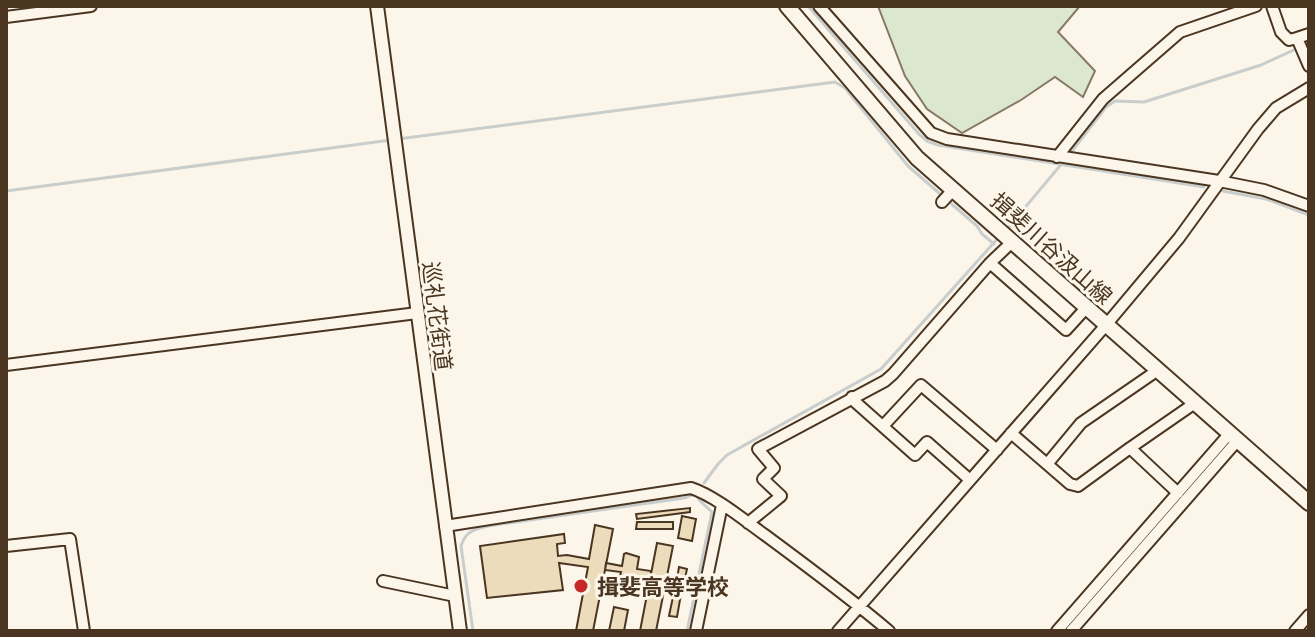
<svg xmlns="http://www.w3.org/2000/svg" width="1315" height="637" font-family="'Golos Text','Noto Sans JP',sans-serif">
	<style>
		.green { fill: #dce7d0; stroke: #887966; stroke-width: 2 }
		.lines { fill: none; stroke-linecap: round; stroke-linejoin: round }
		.stream { stroke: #c9cecd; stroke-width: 3 }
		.building { fill: #ecdcbc; stroke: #4a3520; stroke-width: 2 }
		.minor-casing { stroke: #4a3520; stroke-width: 14 }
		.tertiary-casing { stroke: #4a3520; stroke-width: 16 }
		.secondary-casing { stroke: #4a3520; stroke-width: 18 }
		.minor { stroke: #fbf6e9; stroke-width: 10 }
		.tertiary { stroke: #fbf6e9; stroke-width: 12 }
		.secondary { stroke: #fbf6e9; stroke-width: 14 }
		.poi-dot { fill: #c62828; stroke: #fbf6e9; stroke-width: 3 }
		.labels { text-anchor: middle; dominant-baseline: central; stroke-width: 6; stroke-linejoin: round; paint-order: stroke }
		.street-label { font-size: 22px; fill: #4a3520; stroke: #fbf6e9 }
		.poi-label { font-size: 22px; font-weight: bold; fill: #4a3520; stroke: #fbf6e9; text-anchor: start }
	</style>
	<rect width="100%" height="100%" fill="#fbf6e9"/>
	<path class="green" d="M878,6H1080L1058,32L1095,71L1083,97L1055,77L1021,100L962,133L927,109L905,76Z"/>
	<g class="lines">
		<path class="stream" d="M808,6L919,134L927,141L938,145L1204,187
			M398,139L835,82L845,88L908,166L977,226L982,234L994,244
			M1069,155L1106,107L1115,101L1144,102L1261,65L1309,43
			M6,191L391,140
			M1223,191L1266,199L1309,215
			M1007,229L1064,161
			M704,483L718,464L727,455L881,369L999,237
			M473,631L461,546C466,531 473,530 488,526L684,498L694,494
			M687,631L712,512L699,500L696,492"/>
	</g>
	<path class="building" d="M690,508V512L637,519L636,514Z
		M682,516L696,519L692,541L678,538Z
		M637,522H673V529H636Z
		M595,525L613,529L593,631H576L588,567L559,563L563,590L487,598L480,546L564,534L565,543L557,544L558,556L567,555L589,559Z
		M657,543L673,546L656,631H640Z
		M626,553L639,557L637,569L651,571L650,579L635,576L632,591L617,587L621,572L605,570L606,563L622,566L624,554Z
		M679,567L687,569L682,592L675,590Z
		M674,592L681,594L677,617L669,616Z
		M614,607L628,610L624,631H609Z"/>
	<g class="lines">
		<g class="minor-casing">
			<path id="minor" d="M819,6L931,133L947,139L1219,181L1264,190L1309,206
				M1272,6L1281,32L1289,40L1297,38
				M6,17L91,6
				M1309,34L1297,38L1309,66
				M1057,157L1103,99L1180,32L1256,6
				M942,202L953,190
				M990,263L1066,330L1086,308
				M6,365L417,313
				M852,397L853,400L915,455L927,442L970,480
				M883,426L921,385L997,450
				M1011,433L1070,484L1078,486L1130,448L1178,493
				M1130,448L1195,403
				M1048,463L1081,423L1158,370
				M748,523L781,496L763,479L774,468L758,449L885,381L893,374L990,263L1012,242
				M445,526L691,488C715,496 744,520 765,535C807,566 849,597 889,631
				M6,546L70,539L84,631
				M383,581L455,596
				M696,631L722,505
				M838,631L1106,325L1179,238L1258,129L1276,108L1309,88
				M1057,631L1230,433
				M1071,631L1238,440
				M1295,631L1309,615"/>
		</g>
		<g class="tertiary-casing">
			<path id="tertiary" d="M377,6L460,631"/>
		</g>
		<g class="secondary-casing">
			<path id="secondary" d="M787,6L917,158L1309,503"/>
		</g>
		<use href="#minor" class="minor"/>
		<use href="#tertiary" class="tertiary"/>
		<use href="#secondary" class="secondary"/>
	</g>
	<circle class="poi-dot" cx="581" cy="586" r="8"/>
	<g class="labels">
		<g class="street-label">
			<text transform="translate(1052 248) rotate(42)">揖斐川谷汲山線</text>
			<text transform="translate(438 316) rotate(83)">巡礼花街道</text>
		</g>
		<g class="poi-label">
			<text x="597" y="586">揖斐高等学校</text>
		</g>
	</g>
	<rect width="1315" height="637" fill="none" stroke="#4a3520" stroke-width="16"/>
</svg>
